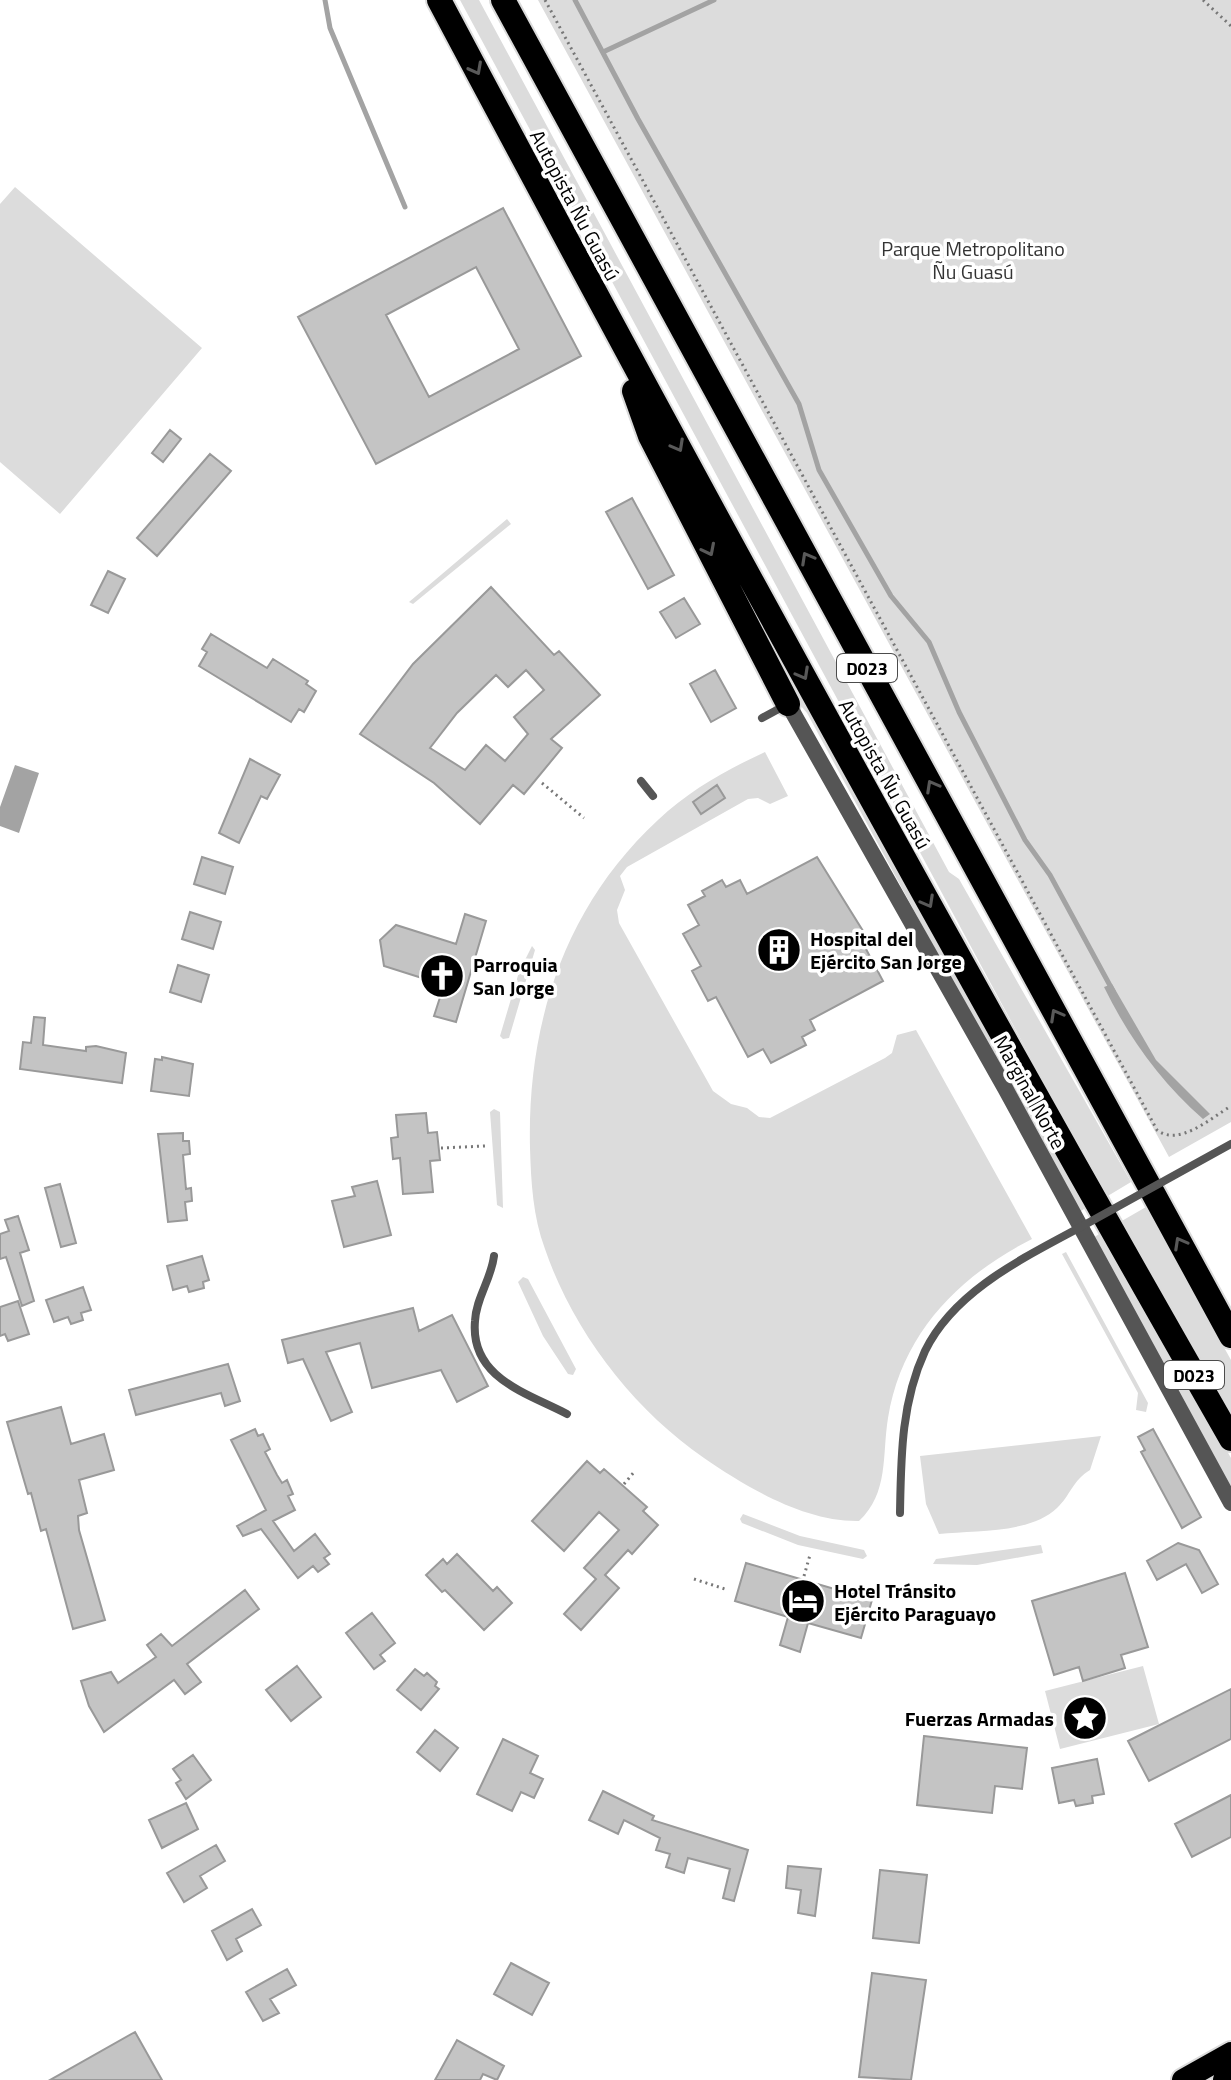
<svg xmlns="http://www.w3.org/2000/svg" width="1231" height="2080" font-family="'Titillium Web',sans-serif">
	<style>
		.green { fill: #dcdcdc }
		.water { fill: #a3a3a3 }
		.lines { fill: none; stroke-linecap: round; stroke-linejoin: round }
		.stream { stroke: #a3a3a3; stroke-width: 5 }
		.building { fill: #c4c4c4; stroke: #999; stroke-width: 2; fill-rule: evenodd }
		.trunk-casing { stroke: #dbdbdb; stroke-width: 26 }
		.motorway-casing { stroke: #dbdbdb; stroke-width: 28 }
		.path { stroke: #777; stroke-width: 3; stroke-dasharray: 2 4; stroke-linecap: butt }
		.service { stroke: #555; stroke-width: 8 }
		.minor { stroke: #555; stroke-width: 16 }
		.trunk { stroke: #000; stroke-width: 22 }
		.motorway { stroke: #000; stroke-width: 24 }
		.service-bridge { stroke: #555; stroke-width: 8 }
		.oneway { stroke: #595959 }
		.labels { text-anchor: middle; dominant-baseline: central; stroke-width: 7; stroke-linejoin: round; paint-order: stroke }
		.shield { fill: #fff; stroke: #4c4c4c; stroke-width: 2 }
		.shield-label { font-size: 18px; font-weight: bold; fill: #000 }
		.street-label { font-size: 20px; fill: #000; stroke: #fff }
		.park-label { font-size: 20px; fill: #333; stroke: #fff }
		.poi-label { font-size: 20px; font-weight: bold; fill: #000; stroke: #fff; text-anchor: start }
	</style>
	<rect width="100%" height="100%" fill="#fff"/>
	<path class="green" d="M460,0H479L949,872L959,879L1131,1182L1106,1197Z
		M538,0H1231V1122L1169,1157Z
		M15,187L202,348L60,514L0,462V204Z
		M676,469L1087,1207L1078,1213L807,713L793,697Z
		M507,519L511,524L413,604L409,602Z
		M765,752L788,796L770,804L758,798L748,799L627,867L620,876L625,890L617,910L619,923L713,1091L731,1104L747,1108L759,1117L770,1118L885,1058L892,1053L897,1035L916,1030L1032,1239C959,1276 902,1333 888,1418C882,1455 889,1493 859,1521C804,1522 748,1488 704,1458C633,1409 573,1331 545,1249C533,1217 531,1182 530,1148C527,1023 565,906 658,820C690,790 726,770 765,752Z
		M532,946L535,950L509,1038L503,1039L500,1036L519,972Z
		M494,1109L500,1112L503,1208L497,1205L490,1112Z
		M1146,1207L1231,1360V1416L1120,1222Z
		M1101,1233L1231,1458V1488L1091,1239Z
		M1066,1252L1148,1403L1146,1412L1136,1410L1138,1393L1062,1254Z
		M523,1277L528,1279L576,1369L573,1375L568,1374L543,1336L518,1282Z
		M1101,1436L1090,1470C1073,1480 1070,1496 1057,1508C1030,1534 974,1530 939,1534L926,1504L920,1456Z
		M743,1514L800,1536L864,1550L867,1556L863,1559L798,1545L742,1523L740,1519Z
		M1041,1545L1043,1553L977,1565L933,1564L936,1559Z
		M1143,1666L1159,1724L1060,1749L1045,1691Z"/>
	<path class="water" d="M15,765L39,773L19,833L0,826V807Z
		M1112,984L1156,1060L1210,1114L1203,1119C1160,1081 1129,1038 1104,987Z"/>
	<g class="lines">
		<path class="stream" d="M325,0L330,28L405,207
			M575,0L638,119L799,404L819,470L891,596L929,642L959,712L1025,840L1050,875L1113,991
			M603,52L714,0"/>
	</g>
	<path class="building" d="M503,208L581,356L376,464L298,317ZM476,267L519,349L429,397L386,315Z
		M170,430L181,439L163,462L152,453Z
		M210,454L231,471L157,556L137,538Z
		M632,498L674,575L648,589L606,512Z
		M108,571L125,579L108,613L91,605Z
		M491,587L554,655L559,651L600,695L551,739L562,748L524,794L513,785L480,824L434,783L360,734L413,664ZM526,670L544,690L514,717L528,734L505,761L486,745L465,770L430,748L457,713L496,675L508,687Z
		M684,598L700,624L676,638L660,612Z
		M211,634L267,668L273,659L308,681L306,684L316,691L304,712L299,709L291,722L199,666L207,652L202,649Z
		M715,670L736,708L711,722L690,684Z
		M250,759L280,775L267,799L261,796L239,843L219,833Z
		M717,785L725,798L701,814L693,802Z
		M202,857L233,867L225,894L194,884Z
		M817,857L863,931L858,934L883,981L810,1020L815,1030L802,1037L806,1045L771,1063L763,1049L748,1057L716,997L708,1001L692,971L701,966L683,934L699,925L688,905L705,896L702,891L722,880L726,887L740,880L747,894Z
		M190,912L221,922L213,949L182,939Z
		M465,914L486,921L456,1022L434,1016L444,985L384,966L380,940L396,925L456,944Z
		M178,965L209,975L201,1002L170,992Z
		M34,1017L45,1018L43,1045L86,1051V1047L96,1046L126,1053L122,1083L20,1069L23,1042L31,1043Z
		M162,1057L193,1064L189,1096L151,1091L155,1059L162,1060Z
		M426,1113L428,1133L437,1132L440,1160L430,1161L433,1192L403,1194L400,1158L393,1159L391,1138L398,1137L396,1115Z
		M183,1133V1141H189L190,1154L183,1155L186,1189L191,1188L192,1201L185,1202L187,1220L168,1222L158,1134Z
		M377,1181L391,1235L344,1247L332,1201L355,1196L352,1187Z
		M60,1184L76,1243L61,1247L45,1188Z
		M18,1216L29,1250L20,1253L34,1301L22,1306L6,1257L0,1259V1234L9,1231L5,1220Z
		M202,1256L209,1280L203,1282L204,1288L189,1292L187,1286L173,1290L167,1266Z
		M83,1287L91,1310L81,1313L83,1320L71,1324L68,1317L54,1322L46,1300Z
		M18,1301L29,1334L8,1341L5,1334L0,1336V1307Z
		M413,1308L419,1331L452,1315L488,1386L457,1402L441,1370L372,1388L360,1343L326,1352L352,1412L331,1421L303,1359L288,1363L282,1340Z
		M228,1364L240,1401L225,1406L221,1393L136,1415L129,1390Z
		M61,1407L71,1444L104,1434L114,1470L79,1480L87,1513L78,1516L79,1530L105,1620L73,1629L46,1529L41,1531L31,1493L28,1494L7,1422Z
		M255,1429L258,1436L263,1434L270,1449L265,1452L277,1475L282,1483L287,1480L293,1494L288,1496L295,1510L273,1521L294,1551L315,1534L330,1554L324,1558L329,1564L318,1572L313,1566L298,1578L261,1529L243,1536L237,1526L266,1510L231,1440Z
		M1153,1429L1201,1517L1182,1528L1141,1452L1145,1450L1138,1437Z
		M587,1461L600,1473L604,1469L647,1507L643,1511L658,1525L632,1554L628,1550L605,1575L619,1588L581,1630L564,1614L596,1579L584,1568L619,1530L599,1512L564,1551L532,1521Z
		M1178,1543L1199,1550L1218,1584L1202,1593L1186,1564L1157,1580L1147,1561Z
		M457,1554L493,1591L497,1587L512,1603L484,1630L445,1590L442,1592L426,1575L443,1559L447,1564Z
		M746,1563L872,1600L861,1638L808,1623L800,1652L780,1645L788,1617L735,1601Z
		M1125,1573L1148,1647L1121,1655L1125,1668L1083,1681L1079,1667L1054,1675L1032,1601Z
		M245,1590L259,1609L187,1664L201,1682L185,1694L174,1680L104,1732L89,1706L81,1681L111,1672L118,1683L156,1657L147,1645L161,1634L172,1646Z
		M372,1613L395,1643L380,1655L385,1661L374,1669L346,1633Z
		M297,1666L321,1697L291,1721L266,1690Z
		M415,1669L424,1676L427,1673L437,1682L435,1686L439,1689L421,1710L397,1690Z
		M1231,1689V1739L1149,1781L1128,1741Z
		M435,1730L458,1748L440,1771L417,1752Z
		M924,1736L1027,1748L1022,1789L995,1786L992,1813L917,1805Z
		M503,1739L538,1756L530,1773L543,1779L534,1798L521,1792L512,1811L477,1794Z
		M193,1755L211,1780L186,1799L176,1783L181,1780L173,1769Z
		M1097,1759L1104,1794L1092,1796L1093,1803L1076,1806L1074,1800L1059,1803L1052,1768Z
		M603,1791L654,1816L652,1820L748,1850L734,1901L723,1898L730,1869L688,1858L684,1873L666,1867L670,1854L656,1850L660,1838L624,1820L618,1834L589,1820Z
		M1231,1795V1837L1192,1857L1175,1824Z
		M186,1803L198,1829L162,1848L149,1820Z
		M216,1845L225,1861L200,1876L207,1888L184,1902L167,1873Z
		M788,1866L821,1869L815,1916L798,1913L801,1890L786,1888Z
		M880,1870L927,1875L919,1943L873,1938Z
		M252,1909L261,1925L236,1939L242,1951L227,1960L212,1931Z
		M511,1963L549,1983L532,2015L494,1994Z
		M287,1969L296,1985L270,1999L279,2013L263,2021L246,1992Z
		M872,1973L926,1980L911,2080L859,2077Z
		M135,2032L162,2080H50Z
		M457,2040L504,2066L497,2080L483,2074L480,2080H435Z"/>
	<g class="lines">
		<g class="trunk-casing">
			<path id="trunk" d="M1183,2080L1231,2053
				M1224,2080L1231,2076"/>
		</g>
		<g class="motorway-casing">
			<path id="motorway" d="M439,0C696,484 959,964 1231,1439
				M503,0L1231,1336
				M634,391L650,436L788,704"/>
		</g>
		<path class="path" d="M545,0L1157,1130C1179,1147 1211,1118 1231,1106
			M1203,0L1231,26
			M542,783L584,818
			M441,1148L485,1146
			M624,1484L635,1471
			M804,1576L810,1555
			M694,1579L728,1590"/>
		<path class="service" d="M762,718L786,705
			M641,781L653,796
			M494,1256C491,1280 476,1298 475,1321C470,1378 527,1393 567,1414"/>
		<path class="minor" d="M788,704L1005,1088L1231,1503"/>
		<use href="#trunk" class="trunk"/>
		<use href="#motorway" class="motorway"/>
		<path class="service-bridge" d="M900,1513C901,1458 901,1403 925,1351C957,1285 1037,1252 1097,1218C1142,1193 1186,1169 1231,1144"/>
	</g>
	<defs><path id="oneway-chevron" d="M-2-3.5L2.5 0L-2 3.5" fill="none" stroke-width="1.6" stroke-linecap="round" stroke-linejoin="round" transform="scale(2)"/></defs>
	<g class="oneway">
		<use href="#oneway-chevron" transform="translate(476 69) rotate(62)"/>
		<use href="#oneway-chevron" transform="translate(678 446) rotate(61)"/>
		<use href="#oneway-chevron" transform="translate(709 550) rotate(63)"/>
		<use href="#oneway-chevron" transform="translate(807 558) rotate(-119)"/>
		<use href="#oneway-chevron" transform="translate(803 674) rotate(61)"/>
		<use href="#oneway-chevron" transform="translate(932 786) rotate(-119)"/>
		<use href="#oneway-chevron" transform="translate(928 902) rotate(61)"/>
		<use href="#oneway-chevron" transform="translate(1056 1015) rotate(-119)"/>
		<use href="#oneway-chevron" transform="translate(1180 1243) rotate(-119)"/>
	</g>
	<defs>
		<g id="building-disc" transform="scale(2.3)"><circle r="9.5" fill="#000" stroke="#fff"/><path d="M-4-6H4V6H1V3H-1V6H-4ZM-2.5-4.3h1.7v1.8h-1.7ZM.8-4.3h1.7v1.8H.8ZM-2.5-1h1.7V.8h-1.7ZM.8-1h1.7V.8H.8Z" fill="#fff"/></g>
		<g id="church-disc" transform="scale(2.3)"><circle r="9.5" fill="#000" stroke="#fff"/><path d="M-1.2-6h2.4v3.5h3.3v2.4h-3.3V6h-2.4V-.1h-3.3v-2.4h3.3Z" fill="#fff"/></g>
		<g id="hotel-disc" transform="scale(2.3)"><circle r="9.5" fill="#000" stroke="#fff"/><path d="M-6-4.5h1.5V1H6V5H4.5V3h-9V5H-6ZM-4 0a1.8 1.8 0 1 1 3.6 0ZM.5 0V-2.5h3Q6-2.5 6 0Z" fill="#fff"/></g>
		<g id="sight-disc" transform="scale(2.3)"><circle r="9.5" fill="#000" stroke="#fff"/><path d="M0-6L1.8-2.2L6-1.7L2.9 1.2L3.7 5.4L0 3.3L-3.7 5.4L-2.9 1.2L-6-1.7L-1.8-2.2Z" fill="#fff"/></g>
	</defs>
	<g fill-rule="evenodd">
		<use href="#building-disc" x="779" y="950"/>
		<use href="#church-disc" x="442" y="976"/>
		<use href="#hotel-disc" x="803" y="1601"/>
		<use href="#sight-disc" x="1085" y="1718"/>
	</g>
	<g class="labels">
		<g class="shield">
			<rect x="837" y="654" width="60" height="28" rx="6"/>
			<rect x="1164" y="1361" width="60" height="28" rx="6"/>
		</g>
		<g class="shield-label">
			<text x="867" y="668">D023</text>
			<text x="1194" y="1375">D023</text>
		</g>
		<g class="street-label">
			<text transform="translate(575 205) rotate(62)">Autopista Ñu Guasú</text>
			<text transform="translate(885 774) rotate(61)">Autopista Ñu Guasú</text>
			<text transform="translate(1030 1092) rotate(61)">Marginal Norte</text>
		</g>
		<g class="park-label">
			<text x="973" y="248">Parque Metropolitano<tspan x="973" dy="23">Ñu Guasú</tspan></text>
		</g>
		<g class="poi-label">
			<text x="810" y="938">Hospital del<tspan x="810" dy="23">Ejército San Jorge</tspan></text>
			<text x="473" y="964">Parroquia<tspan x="473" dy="23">San Jorge</tspan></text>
			<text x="834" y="1590">Hotel Tránsito<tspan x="834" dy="23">Ejército Paraguayo</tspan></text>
			<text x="1054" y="1718" text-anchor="end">Fuerzas Armadas</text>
		</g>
	</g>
</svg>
